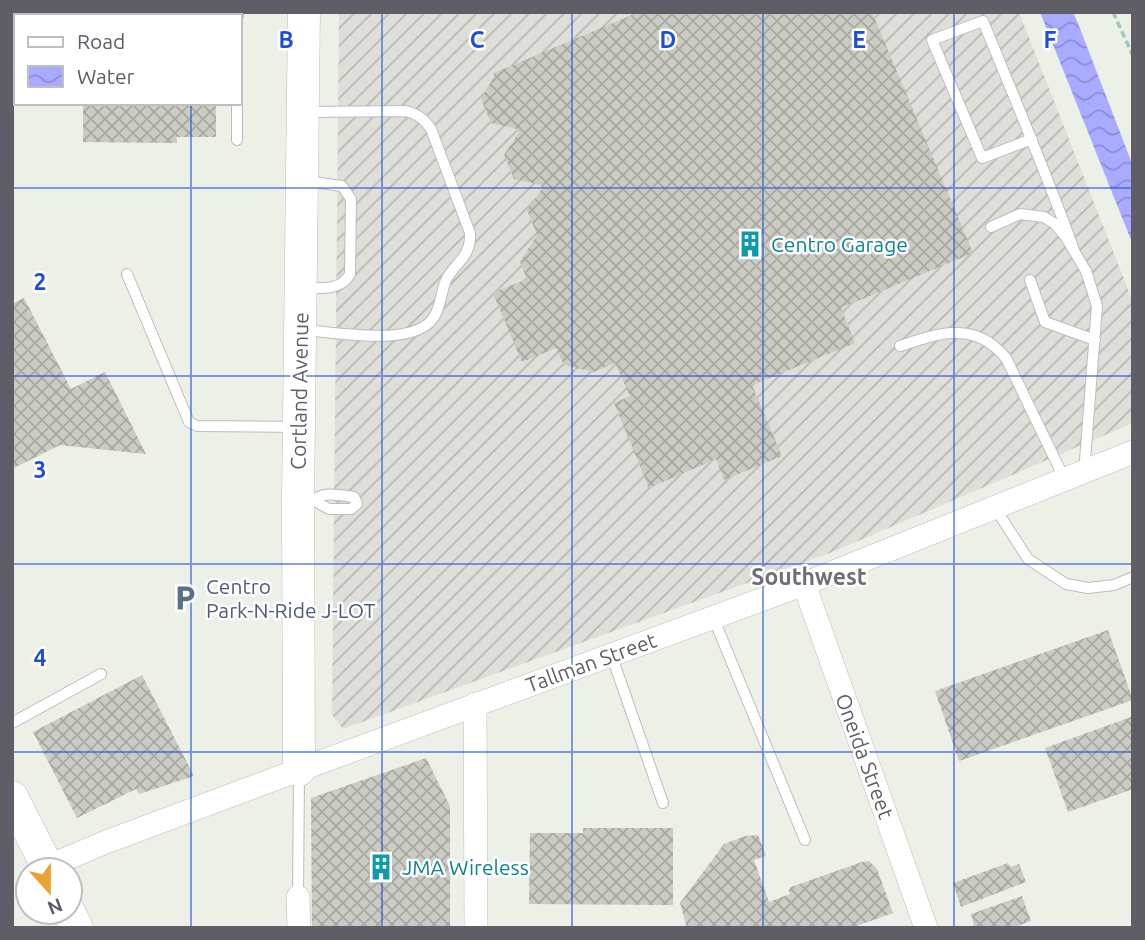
<svg xmlns="http://www.w3.org/2000/svg" width="1145" height="940" font-family="Ubuntu,sans-serif">
	<style>
		.industrial { fill: url(#industrial-furrows) }
		.water { fill: url(#water-waves) }
		.building { fill: url(#building-cross-hatch) }
		.lines { fill: none; stroke-linecap: round; stroke-linejoin: round }
		.lane-casing { stroke: #bcbbc2; stroke-width: 12 }
		.street-casing { stroke: #bcbbc2; stroke-width: 24 }
		.secondary-casing { stroke: #bdbcc4; stroke-width: 33 }
		.path { stroke: #9dc9c0; stroke-width: 3.5; stroke-dasharray: 7 3.5; stroke-linecap: butt }
		.lane { stroke: #fff; stroke-width: 10 }
		.street { stroke: #fff; stroke-width: 23 }
		.secondary { stroke: #fff; stroke-width: 32 }
		.grid { fill: none; stroke: #1d4ed8; stroke-width: 2; stroke-opacity: 0.55 }
		.labels { text-anchor: middle; dominant-baseline: central; stroke-width: 5; stroke-linejoin: round; paint-order: stroke }
		.culture-label { font-size: 21px; fill: #0d838f; stroke: #fff; text-anchor: start }
		.street-label { font-size: 21px; fill: #5f5e67; stroke: #fff }
		.service-label { font-size: 21px; fill: #4e5e75; stroke: #fff; text-anchor: start }
		.neighbourhood-label { font-size: 23px; font-weight: bold; fill: #706f79; stroke: #fff }
		.grid-label { font-size: 23px; text-anchor: middle; font-weight: bold; fill: #1d4ed8; stroke: #fff; stroke-width: 5; stroke-linejoin: round; paint-order: stroke }
	</style>
	<defs>
		<pattern id="industrial-furrows" width="10" height="10" patternUnits="userSpaceOnUse" patternTransform="scale(1.75)"><rect width="10" height="10" fill="#dedfd9"/><path d="M-1 1l2-2M0 10L10 0M9 11l2-2" fill="none" stroke="#b7b8b4"/></pattern>
		<pattern id="water-waves" width="16" height="10" patternUnits="userSpaceOnUse" patternTransform="scale(1.75)"><rect width="16" height="10" fill="#a8abff"/><path d="M0 5q4-4 8 0t8 0" fill="none" stroke="#8c8ed2"/></pattern>
		<pattern id="building-cross-hatch" width="8" height="8" patternUnits="userSpaceOnUse" patternTransform="scale(1.75)"><rect width="8" height="8" fill="#cacbc3"/><path d="M0 0l8 8M0 8l8-8" fill="none" stroke="#a7a8a2"/></pattern>
	</defs>
	<rect width="100%" height="100%" fill="#edf0e7"/>
	<path class="industrial" d="M339,12H1019L1133,302V423L835,551L343,729L332,715Z"/>
	<path class="water" d="M1040,12H1073L1079,26L1133,166V245Z"/>
	<path class="building" d="M73,12H189V16H73Z
		M639,12H872L973,253L841,308L855,343L752,385L782,456L724,480L716,459L649,488L614,403L630,396L615,363L594,372L564,365L556,348L522,362L493,293L527,279L520,262L537,235L527,210L542,189L541,185L514,179L504,155L519,132L517,129L491,123L481,99L494,77V73Z
		M83,103H216V137H177V143L83,142Z
		M24,298L71,389L105,372L146,454L60,445L12,469V304Z
		M1108,630L1133,700L959,761L935,691Z
		M142,675L194,776L139,794L136,789L77,818L33,732Z
		M1131,717L1133,789L1068,812L1045,748Z
		M426,758L450,806V928H312L311,798Z
		M583,828H673V905L529,904L530,833H583Z
		M758,835L766,856L754,860L769,902L790,894L789,890L791,887L862,862L869,861L877,869L893,913L851,928H687L680,903L724,844L745,836Z
		M1008,863L1010,867L1019,864L1026,882L961,907L953,883Z
		M1022,896L1031,921L1012,928H969L974,925L971,914Z"/>
	<g class="lines">
		<g class="lane-casing">
			<path id="lane" d="M238,16V12
				M1032,139L982,158L932,40L983,21C1014,97 1046,172 1074,250
				M237,140V103
				M991,227L1020,214L1044,217L1055,224L1065,236L1086,271L1097,306L1084,473
				M127,274L189,422L197,426L296,427
				M1030,280L1045,322L1095,340
				M304,288C321,288 341,291 350,274L351,199L342,186L305,181
				M304,330C335,332 415,348 434,317C441,306 441,292 446,280C456,261 471,258 470,233L431,129C424,119 418,114 406,111L306,112
				M900,346C939,333 975,320 1006,358L1065,480
				M301,501C311,501 315,498 324,495C332,493 345,496 354,497L357,504L351,509H329L315,501
				M995,508L1028,559L1066,584L1088,588L1114,585L1133,577
				M713,617L805,840
				M611,654L663,803
				M12,723L101,674
				M298,897L299,772"/>
		</g>
		<g class="street-casing">
			<path id="street" d="M804,584L926,928
				M475,704L476,928
				M47,867L106,842L299,770L804,584L1133,452
				M298,897L299,928"/>
		</g>
		<g class="secondary-casing">
			<path id="secondary" d="M299,770L298,501L304,12
				M12,797L49,870
				M69,912L77,928"/>
		</g>
		<path class="path" d="M1113,12L1133,56"/>
		<use href="#lane" class="lane"/>
		<use href="#street" class="street"/>
		<use href="#secondary" class="secondary"/>
	</g>
	<path class="grid" d="M191,12V16M382,12V928M572,12V928M763,12V928M954,12V928M191,103V928M12,188H1133M12,376H1133M12,564H1133M12,752H1133"/>
	<defs>
		<g id="building-bare" transform="scale(2.1)"><path d="M-4-6H4V6H1V3H-1V6H-4ZM-2.5-4.3h1.7v1.8h-1.7ZM.8-4.3h1.7v1.8H.8ZM-2.5-1h1.7V.8h-1.7ZM.8-1h1.7V.8H.8Z" fill="#0f9aa8" stroke="#fff" stroke-width="2.5" paint-order="stroke"/></g>
		<g id="parking-bare" transform="scale(2.1)"><path d="M-3.5-5.5H1a3.5 3.5 0 0 1 0 7H-1V5.5H-3.5ZM-1-3.4V-.6H.8a1.4 1.4 0 0 0 0-2.8Z" fill="#5c6f8a" stroke="#fff" stroke-width="2.5" paint-order="stroke"/></g>
	</defs>
	<g fill-rule="evenodd">
		<use href="#building-bare" x="750" y="244"/>
		<use href="#parking-bare" x="185" y="598"/>
		<use href="#building-bare" x="381" y="867"/>
	</g>
	<g class="labels">
		<g class="culture-label">
			<text x="771" y="244">Centro Garage</text>
			<text x="402" y="867">JMA Wireless</text>
		</g>
		<g class="street-label">
			<text transform="translate(299 391) rotate(-89)">Cortland Avenue</text>
			<text transform="translate(591 662) rotate(-20)">Tallman Street</text>
			<text transform="translate(865 756) rotate(70)">Oneida Street</text>
		</g>
		<g class="service-label">
			<text x="206" y="586">Centro<tspan x="206" dy="24">Park-N-Ride J-LOT</tspan></text>
		</g>
		<g class="neighbourhood-label">
			<text x="809" y="576">Southwest</text>
		</g>
	</g>
	<g class="grid-label">
		<text x="286" y="48">B</text>
		<text x="477" y="48">C</text>
		<text x="668" y="48">D</text>
		<text x="859" y="48">E</text>
		<text x="1050" y="48">F</text>
		<text x="40" y="290">2</text>
		<text x="40" y="478">3</text>
		<text x="40" y="666">4</text>
	</g>
	<rect width="1145" height="940" fill="none" stroke="#5f5e67" stroke-width="28"/>
	<rect x="14" y="14" width="228" height="91" fill="#ffffff" stroke="#bfbfc2" stroke-width="2"/>
	<rect x="28" y="37" width="35" height="10" fill="#ffffff" stroke="#bfbfc2" stroke-width="2"/>
	<text x="77" y="49" font-size="21" fill="#5f5e67">Road</text>
	<rect x="28" y="66" width="35" height="21" fill="url(#water-waves)" stroke="#bfbfc2" stroke-width="2"/>
	<text x="77" y="84" font-size="21" fill="#5f5e67">Water</text>
	<g transform="translate(49 891) rotate(159)"><circle r="33" fill="#ffffff" stroke="#bfbfc2" stroke-width="2"/>
	<path d="M0-5L12 26L0 18L-12 26Z" fill="#eaa333"/>
	<text y="-10" font-size="19" font-weight="bold" text-anchor="middle" fill="#5f5e67">N</text>
	</g>
</svg>
